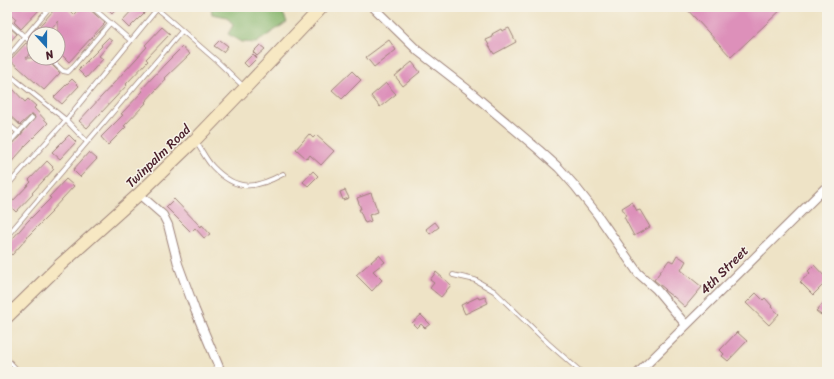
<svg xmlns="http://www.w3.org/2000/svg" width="834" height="379" font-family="Sriracha,sans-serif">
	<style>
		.forest { fill: #8ab76f; stroke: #6a6b4d }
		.building { fill: #dd90ba }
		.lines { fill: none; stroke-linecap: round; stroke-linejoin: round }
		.lane-casing { stroke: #9c8178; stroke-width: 5.5 }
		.street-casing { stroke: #9c8178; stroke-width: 10 }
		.secondary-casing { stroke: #9c8178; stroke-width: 14 }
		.lane { stroke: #fff; stroke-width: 4 }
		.street { stroke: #fff; stroke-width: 8 }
		.secondary { stroke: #f7e8c3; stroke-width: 12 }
		.labels { text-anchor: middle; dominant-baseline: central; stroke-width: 3; stroke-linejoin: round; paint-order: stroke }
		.street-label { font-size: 13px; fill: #4a1f2b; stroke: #f7f3e8 }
	</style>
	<rect width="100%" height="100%" fill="#f7f3e8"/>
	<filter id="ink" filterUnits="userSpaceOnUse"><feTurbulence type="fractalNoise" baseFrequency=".025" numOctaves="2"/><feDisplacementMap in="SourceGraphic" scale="8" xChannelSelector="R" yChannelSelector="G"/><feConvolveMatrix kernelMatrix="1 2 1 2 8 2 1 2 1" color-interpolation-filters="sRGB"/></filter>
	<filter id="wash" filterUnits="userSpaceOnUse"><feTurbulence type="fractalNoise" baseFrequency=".012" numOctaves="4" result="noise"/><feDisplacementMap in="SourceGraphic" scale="16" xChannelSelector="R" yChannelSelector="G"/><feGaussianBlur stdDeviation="0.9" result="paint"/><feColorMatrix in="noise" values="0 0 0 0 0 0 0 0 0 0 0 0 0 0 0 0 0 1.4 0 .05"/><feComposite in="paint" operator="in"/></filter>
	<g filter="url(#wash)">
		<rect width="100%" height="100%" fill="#eee3c6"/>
		<path class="forest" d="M211,7H280L287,22L256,43L241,42L228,34L233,25L227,17L212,14Z"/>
		<g id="blocks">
			<path class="building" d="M7,7H42L21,29L14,22L16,19L7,11Z
				M53,7H66L74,15L82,7H87L105,23L69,62L58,51V21L46,34H32L54,10L53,9Z
				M105,7H118L112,14Z
				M135,7H143L146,11L129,28L122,21Z
				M685,7H784L731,57Z
				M9,27L17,34L7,45V30Z
				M162,27L170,34L146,59L148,61L126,84L127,85L87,128L79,121L147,47L145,45Z
				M509,28L516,42L494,54L486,40L493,37L492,34L501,29L502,31Z
				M108,38L112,41L99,56L103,59L86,78L78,70L102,46L101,45Z
				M220,40L228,46L223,52L214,46Z
				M389,40L396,50L374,67L366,57Z
				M26,43L34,49L26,58H45L60,73L44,90L10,60Z
				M260,45L265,49L257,56L253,52Z
				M182,47L190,54L165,78L166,79L145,102L146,103L124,126L126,127L108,145L101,137L123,115L121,114L143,91L141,90L165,64Z
				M253,54L257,58L248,67L244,63Z
				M412,62L420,72L403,86L395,76Z
				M352,71L361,80L342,99L332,90Z
				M72,79L79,86L62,104L54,97Z
				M386,83L396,94L380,107L371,96Z
				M13,89L25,102L28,99L36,106L34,108L48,123L24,147V148L7,167V151L35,118L34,115H31L20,125L7,113V94Z
				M309,134L313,138L316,135L334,151L321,165L310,155L307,159L296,149Z
				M69,135L76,142L60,159L52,152Z
				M89,152L97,159L80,177L73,170Z
				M47,161L53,167L52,168L54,169L32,193L33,194L16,212L9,205L31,182L29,180Z
				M313,171L318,176L308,186L303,182Z
				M66,179L74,186L51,211L52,212L28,236V237L12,255L7,251V245L27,222L51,198L49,197Z
				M345,190L349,198L343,200L340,192Z
				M371,193L378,212L369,215L371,221L365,223L359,209H361L357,198Z
				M174,199L201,227L202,225L210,234L204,238L195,228L191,232L166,207Z
				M632,202L637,211L640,210L650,227L634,236L624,217L626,216L622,208Z
				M435,222L439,227L430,234L426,229Z
				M379,255L385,262L373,271L382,280L372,291L356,275Z
				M677,255L686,261L681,270L702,287L685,307L673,296V297L664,290L665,289L654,280L669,260L673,262Z
				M814,265L827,279V287L824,284L813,295L800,282L810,273L808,271Z
				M436,272L451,285L441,297L430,288L434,283L430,280Z
				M756,293L763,300L765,298L772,306L771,307L779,314L769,325L746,303Z
				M478,297L479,299L485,297L488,303L465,314L461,305Z
				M827,299V309L821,315L816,311Z
				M421,315L430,324L425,328L421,324L417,328L412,323Z
				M737,332L747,341L728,361L722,356L724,354L720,350Z"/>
		</g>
	</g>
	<g filter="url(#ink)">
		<use href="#blocks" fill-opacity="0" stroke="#9c8178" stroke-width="1"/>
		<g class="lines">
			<g class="lane-casing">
				<path id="lane" d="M92,7L130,40
					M156,8L217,61L243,86
					M7,21L34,45
					M7,58L50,7
					M49,58L63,71L68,72L71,69L110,23
					M7,73L66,120L87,142
					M7,123L19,133
					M196,142C202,150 206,160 213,167C237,192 255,189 283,174
					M7,145L32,118
					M7,186L66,120L157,9
					M7,236L182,31
					M453,275L475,280L494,291L548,343L581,372
					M7,359L19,372"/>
			</g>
			<g class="street-casing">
				<path id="street" d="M373,7L418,51L467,89L539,150L559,168L575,186L597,214L638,273L656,289L686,325
					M139,194L163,215L168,225L178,264L195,310L221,372
					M639,372L827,186"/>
			</g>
			<g class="secondary-casing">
				<path id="secondary" d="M7,317L60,265L139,194L195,140L245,88L322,7"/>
			</g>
			<use href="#lane" class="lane"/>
			<use href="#street" class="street"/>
			<use href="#secondary" class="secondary"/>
		</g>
	</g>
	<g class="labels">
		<g class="street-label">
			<text transform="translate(158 156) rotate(-44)">Twinpalm Road</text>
			<text transform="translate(724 270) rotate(-45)">4th Street</text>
		</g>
	</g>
	<rect width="834" height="379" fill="none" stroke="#f7f3e8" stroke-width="24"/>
	<g transform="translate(46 46) rotate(159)"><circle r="19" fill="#f7f3e8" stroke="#b29e9c"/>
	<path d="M0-3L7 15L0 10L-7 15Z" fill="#1f6fb2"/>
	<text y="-6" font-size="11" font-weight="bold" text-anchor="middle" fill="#4a1f2b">N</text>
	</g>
</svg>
